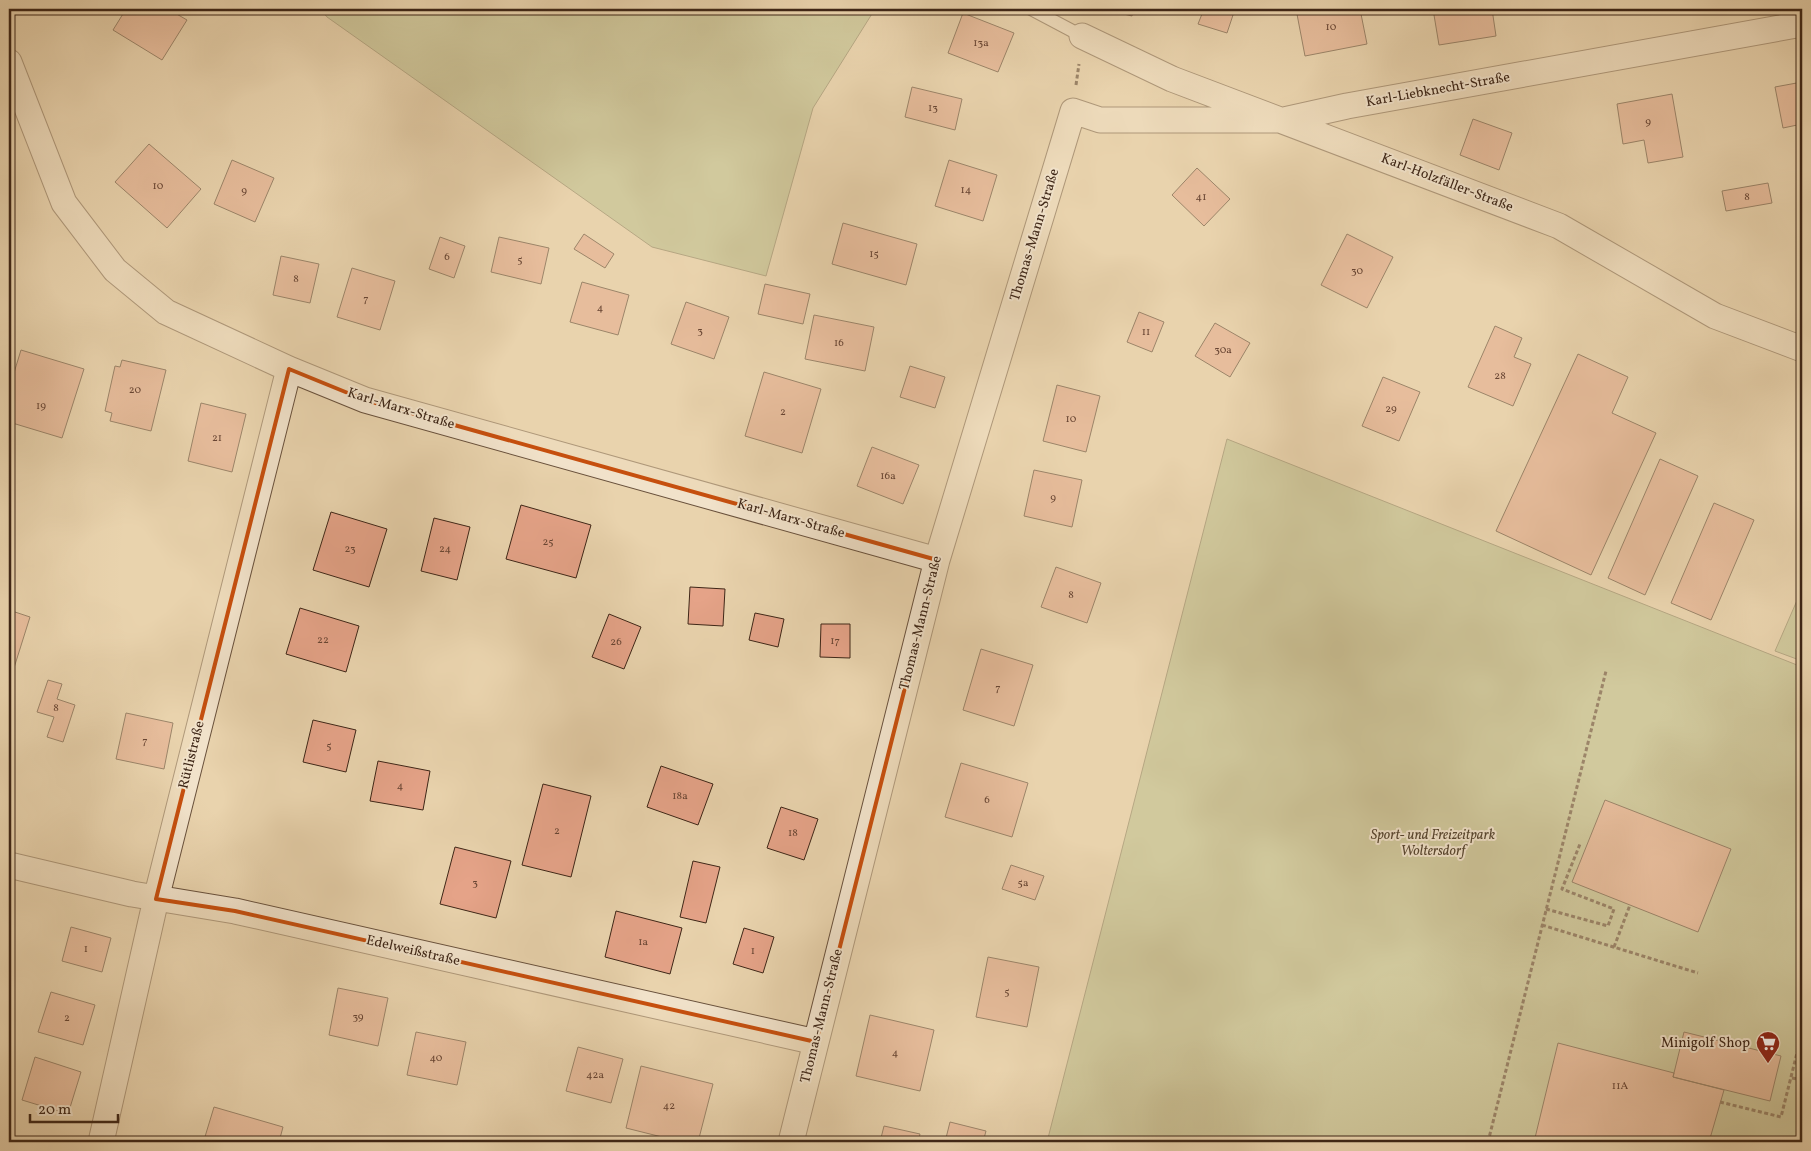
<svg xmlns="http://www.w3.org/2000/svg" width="1811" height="1151" font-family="Vollkorn,serif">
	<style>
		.green { fill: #b4bd8b; stroke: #797251 }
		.building { fill: #e5a388; stroke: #3e2617 }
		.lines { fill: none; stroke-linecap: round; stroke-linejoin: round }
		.lane-casing { stroke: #69513c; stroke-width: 14 }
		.street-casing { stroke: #69513c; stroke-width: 27 }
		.path { stroke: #3e2617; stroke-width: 3; stroke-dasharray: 4 2.5; stroke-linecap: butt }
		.lane { stroke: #f1e2ca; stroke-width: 12 }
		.street { stroke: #f1e2ca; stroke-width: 25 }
		.marked { fill: none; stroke: #c64f0e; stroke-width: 4; stroke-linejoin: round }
		.labels { text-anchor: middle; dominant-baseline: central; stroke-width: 4; stroke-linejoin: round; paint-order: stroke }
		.number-label { font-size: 11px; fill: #684533 }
		.street-label { font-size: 14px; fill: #3e2617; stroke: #f1e2ca }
		.park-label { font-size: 14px; font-style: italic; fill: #56442e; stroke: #f1e2ca }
		.poi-label { font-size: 14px; fill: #3e2617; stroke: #f1e2ca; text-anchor: end }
	</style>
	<rect width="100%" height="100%" fill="#e9d3ad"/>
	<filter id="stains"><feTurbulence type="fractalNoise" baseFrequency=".004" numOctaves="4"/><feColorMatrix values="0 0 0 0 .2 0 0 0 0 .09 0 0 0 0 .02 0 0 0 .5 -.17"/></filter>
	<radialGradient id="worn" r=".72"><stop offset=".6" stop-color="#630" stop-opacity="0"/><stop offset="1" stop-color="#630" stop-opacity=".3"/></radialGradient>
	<path class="green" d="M320,9H875L813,108L766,276L652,247L327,17Z
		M1227,439L1802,667V1142H1047Z
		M1802,589V661L1775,651Z"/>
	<path class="building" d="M126,9H168L187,20L162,60L113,30Z
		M1103,9H1133L1132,16Z
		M1204,9H1235L1227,33L1198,24Z
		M1296,9H1360L1367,44L1305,56Z
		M1433,9H1492L1496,36L1439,45Z
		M963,13L1014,33L998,72L948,53Z
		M1802,82V124L1783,128L1775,87Z
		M912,87L962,99L955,130L905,117Z
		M1672,94L1683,157L1648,163L1644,140L1623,144L1617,104Z
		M1473,119L1512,133L1499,170L1460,155Z
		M149,144L201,189L167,228L115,182Z
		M232,160L274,178L255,222L214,204Z
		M949,160L997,175L983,221L935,206Z
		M1197,168L1230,199L1204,226L1172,195Z
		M1768,183L1772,203L1726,211L1722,191Z
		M843,223L917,244L906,285L832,264Z
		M584,234L614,254L605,268L574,249Z
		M1347,234L1393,257L1367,308L1321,285Z
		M440,237L465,246L454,278L429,269Z
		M499,237L549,248L541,284L491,272Z
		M281,256L319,264L310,303L273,295Z
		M352,268L395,281L380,330L337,317Z
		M582,282L629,295L618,335L570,322Z
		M765,284L810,294L803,324L758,314Z
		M686,302L729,317L714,359L671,344Z
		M1139,312L1164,322L1152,352L1127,342Z
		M814,315L874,327L865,371L805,359Z
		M1215,323L1250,343L1230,377L1195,356Z
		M1495,326L1522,338L1514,357L1531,364L1513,406L1468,387Z
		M21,350L84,369L62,438L9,422V389Z
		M1578,354L1628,377L1612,413L1656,433L1591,575L1496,531Z
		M122,360L166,370L151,431L110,421L112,413L105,411L115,366L120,367Z
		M910,366L945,377L935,408L900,397Z
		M764,372L821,389L802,453L745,436Z
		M1383,377L1420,392L1399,441L1362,426Z
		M1057,385L1100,396L1086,452L1043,441Z
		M201,403L246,414L232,472L188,461Z
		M872,447L919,465L903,504L857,486Z
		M1660,459L1698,476L1645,595L1608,578Z
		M1034,470L1082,480L1072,527L1024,516Z
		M1714,503L1754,520L1711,620L1671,603Z
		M521,505L591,525L576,578L506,559Z
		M331,512L387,529L369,587L313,570Z
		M434,518L470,527L457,580L421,571Z
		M1056,567L1101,583L1087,623L1041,607Z
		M690,587L725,589L723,626L688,624Z
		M300,608L359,626L346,672L286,654Z
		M9,610L30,617L13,671L9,670Z
		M755,613L784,619L778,647L749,640Z
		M609,614L641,627L624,669L592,657Z
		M821,624H850V658L820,657Z
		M981,649L1033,665L1014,726L963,710Z
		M48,680L62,684L57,699L75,705L63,742L47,737L54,717L37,712Z
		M126,713L173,723L164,769L116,759Z
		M313,720L356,730L346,772L303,762Z
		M378,761L430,771L423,810L370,801Z
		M961,763L1028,783L1012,837L945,817Z
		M661,766L713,784L698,825L647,807Z
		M543,784L591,796L571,877L522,865Z
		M1605,800L1731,849L1698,932L1572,882Z
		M781,807L818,819L804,860L767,848Z
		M455,847L511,861L496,918L440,904Z
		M693,861L720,867L706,923L680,917Z
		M1011,865L1044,876L1035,900L1002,889Z
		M616,911L682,928L670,974L605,957Z
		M71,927L111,938L102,972L62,961Z
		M744,928L774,937L763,973L733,964Z
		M988,957L1039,967L1027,1027L976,1017Z
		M338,988L388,998L378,1046L329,1035Z
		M51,992L95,1005L83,1045L38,1032Z
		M870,1015L934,1030L920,1091L856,1076Z
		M416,1032L466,1042L457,1085L407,1075Z
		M1684,1032L1781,1056L1770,1101L1673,1077Z
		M1558,1043L1674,1073L1673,1077L1724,1090L1709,1142H1534Z
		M578,1047L623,1059L611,1103L566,1091Z
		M35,1057L81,1072L68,1114L22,1100Z
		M641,1066L713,1084L698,1142H682L626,1128Z
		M214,1107L283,1127L279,1142H211L204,1140Z
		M950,1122L986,1131L983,1142H945Z
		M884,1126L920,1134L918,1142H880Z"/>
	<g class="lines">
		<g class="lane-casing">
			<path id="lane" d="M1031,9L1082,36"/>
		</g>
		<g class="street-casing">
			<path id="street" d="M1082,36L1172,79L1559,226L1715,316L1802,349
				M9,62L64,203L115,270L166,312L289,369L365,400L937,560
				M9,865L132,894L235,911L816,1042
				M101,1142L156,899L289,369
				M791,1142L937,560L1073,111L1100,120H1284L1347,106L1802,24"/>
		</g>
		<path class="path" d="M1076,85L1079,64
			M1546,909L1608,926L1614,909L1562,889L1580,844
			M1542,925L1698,973
			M1614,947L1630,905
			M1797,1053L1802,1055
			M1792,1078L1802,1080
			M1720,1102L1781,1117L1802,1033
			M1488,1142L1606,671"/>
		<use href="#lane" class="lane"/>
		<use href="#street" class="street"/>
	</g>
	<path d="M0 0H1811V1151H0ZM289,369L365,400L937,560L816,1042L235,911L156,899Z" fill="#e9d3ad" fill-opacity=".55" fill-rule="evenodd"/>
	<path class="marked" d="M289,369L365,400L937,560L816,1042L235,911L156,899Z"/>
	<defs>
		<g id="supermarket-pin" transform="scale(1.25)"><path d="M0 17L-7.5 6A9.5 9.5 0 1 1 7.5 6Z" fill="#8f2418" stroke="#f1e2ca"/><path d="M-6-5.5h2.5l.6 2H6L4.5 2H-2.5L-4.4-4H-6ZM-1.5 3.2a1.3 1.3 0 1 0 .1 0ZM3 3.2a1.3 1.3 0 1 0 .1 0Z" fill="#fff"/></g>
	</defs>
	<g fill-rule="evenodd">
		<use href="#supermarket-pin" x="1768" y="1043"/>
	</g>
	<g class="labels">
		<g class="number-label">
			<text x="1331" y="27">10</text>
			<text x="981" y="43">13a</text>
			<text x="933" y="108">13</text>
			<text x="1648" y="122">9</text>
			<text x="158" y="186">10</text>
			<text x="966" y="190">14</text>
			<text x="244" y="191">9</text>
			<text x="1201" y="197">41</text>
			<text x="1747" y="197">8</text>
			<text x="874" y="254">15</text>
			<text x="447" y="257">6</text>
			<text x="520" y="260">5</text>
			<text x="1357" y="271">30</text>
			<text x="296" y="279">8</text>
			<text x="366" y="299">7</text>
			<text x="600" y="308">4</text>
			<text x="700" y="331">3</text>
			<text x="1146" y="332">11</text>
			<text x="839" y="343">16</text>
			<text x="1223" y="350">30a</text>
			<text x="1500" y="376">28</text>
			<text x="135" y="390">20</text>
			<text x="41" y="406">19</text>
			<text x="1391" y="409">29</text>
			<text x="783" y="412">2</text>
			<text x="1071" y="419">10</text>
			<text x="217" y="438">21</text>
			<text x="888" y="476">16a</text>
			<text x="1053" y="498">9</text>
			<text x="548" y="542">25</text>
			<text x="350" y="549">23</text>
			<text x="445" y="549">24</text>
			<text x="1071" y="595">8</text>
			<text x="323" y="640">22</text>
			<text x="835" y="641">17</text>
			<text x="616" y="642">26</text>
			<text x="998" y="688">7</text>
			<text x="56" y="708">8</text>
			<text x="145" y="741">7</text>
			<text x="329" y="746">5</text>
			<text x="400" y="786">4</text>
			<text x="680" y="796">18a</text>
			<text x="987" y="800">6</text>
			<text x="557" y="831">2</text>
			<text x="793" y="833">18</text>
			<text x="475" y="883">3</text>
			<text x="1023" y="883">5a</text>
			<text x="643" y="942">1a</text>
			<text x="86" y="949">1</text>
			<text x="753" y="951">1</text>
			<text x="1007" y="992">5</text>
			<text x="358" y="1017">39</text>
			<text x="67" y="1018">2</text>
			<text x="895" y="1053">4</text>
			<text x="436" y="1058">40</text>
			<text x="595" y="1075">42a</text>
			<text x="1620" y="1086">11A</text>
			<text x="669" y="1106">42</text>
		</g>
		<g class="street-label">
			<text transform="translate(1438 90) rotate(-10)">Karl-Liebknecht-Straße</text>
			<text transform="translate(1447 183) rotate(21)">Karl-Holzfäller-Straße</text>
			<text transform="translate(1035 235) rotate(-73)">Thomas-Mann-Straße</text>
			<text transform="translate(401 409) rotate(17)">Karl-Marx-Straße</text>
			<text transform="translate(791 519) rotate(16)">Karl-Marx-Straße</text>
			<text transform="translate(921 623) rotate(-76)">Thomas-Mann-Straße</text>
			<text transform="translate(192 755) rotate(-76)">Rütlistraße</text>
			<text transform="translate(413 951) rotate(13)">Edelweißstraße</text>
			<text transform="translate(822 1016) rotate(-76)">Thomas-Mann-Straße</text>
		</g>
		<g class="park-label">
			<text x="1433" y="835">Sport- und Freizeitpark<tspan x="1433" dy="16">Woltersdorf</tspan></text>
		</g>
		<g class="poi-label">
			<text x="1750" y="1043">Minigolf Shop</text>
		</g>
	</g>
	<rect width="1811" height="1151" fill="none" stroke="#e9d3ad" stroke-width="30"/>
	<rect x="10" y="10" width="1791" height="1131" fill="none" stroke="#3e2617" stroke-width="2.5"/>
	<rect x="15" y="15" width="1781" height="1121" fill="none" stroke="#3e2617"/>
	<path d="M30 1114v8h88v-8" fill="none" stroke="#3e2617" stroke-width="2.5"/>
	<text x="38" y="1114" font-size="15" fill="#3e2617" stroke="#f1e2ca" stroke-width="4" paint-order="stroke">20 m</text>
	<rect width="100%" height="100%" filter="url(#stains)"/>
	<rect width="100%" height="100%" fill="url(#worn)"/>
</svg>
